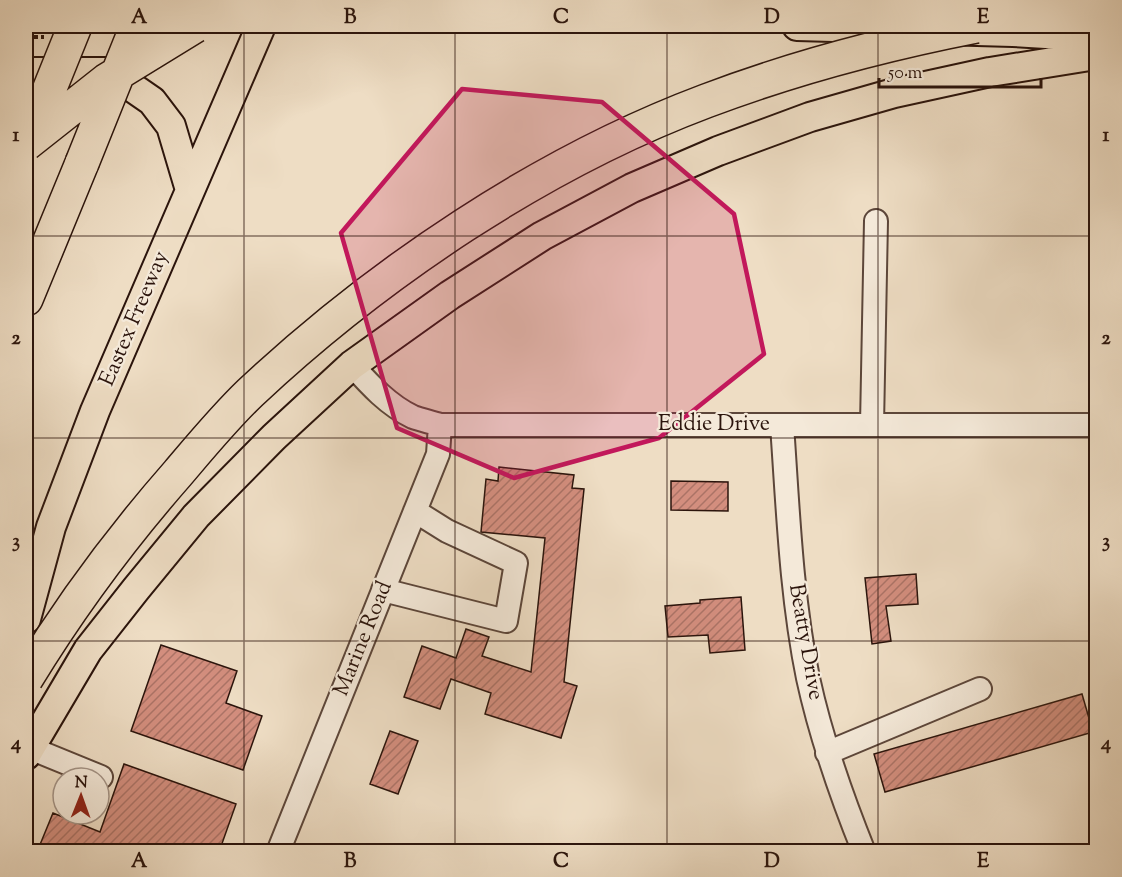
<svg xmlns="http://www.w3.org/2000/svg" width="1122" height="877" font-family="'Sorts Mill Goudy',serif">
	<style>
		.building { fill: url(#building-hatch); stroke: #2b140c; stroke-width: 1.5 }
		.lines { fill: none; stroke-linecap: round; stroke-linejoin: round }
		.minor-casing { stroke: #5c463a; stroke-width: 26 }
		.major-casing { stroke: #2b140c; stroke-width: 32 }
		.highway-casing { stroke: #2b140c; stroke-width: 36 }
		.path { stroke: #2b140c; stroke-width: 4; stroke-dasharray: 4.5 3; stroke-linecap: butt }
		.minor { stroke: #f4e9d9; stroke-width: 22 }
		.major { stroke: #eeddc4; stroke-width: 28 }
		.highway { stroke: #eeddc4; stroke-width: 33 }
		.highway-bridge-casing { stroke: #2b140c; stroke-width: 36; stroke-linecap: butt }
		.highway-bridge { stroke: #eeddc4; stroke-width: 33 }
		.marked { fill: #c2185b; fill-opacity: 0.2; stroke: #c2185b; stroke-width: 4.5; stroke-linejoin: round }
		.grid { fill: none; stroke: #2b140c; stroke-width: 1.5; stroke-opacity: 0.55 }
		.labels { text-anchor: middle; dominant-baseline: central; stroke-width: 4.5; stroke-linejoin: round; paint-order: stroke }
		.street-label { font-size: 22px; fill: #2b140c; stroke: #f4e9d9 }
		.neatline { fill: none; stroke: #2b140c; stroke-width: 2 }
		.grid-label { font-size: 20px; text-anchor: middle; font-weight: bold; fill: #2b140c }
	</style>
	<defs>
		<pattern id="building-hatch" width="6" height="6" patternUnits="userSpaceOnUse" patternTransform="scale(1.5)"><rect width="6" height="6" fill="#d38e7e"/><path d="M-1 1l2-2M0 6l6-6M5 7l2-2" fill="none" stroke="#ab7366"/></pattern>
	</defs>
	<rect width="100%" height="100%" fill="#eeddc4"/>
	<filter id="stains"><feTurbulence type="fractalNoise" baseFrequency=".00333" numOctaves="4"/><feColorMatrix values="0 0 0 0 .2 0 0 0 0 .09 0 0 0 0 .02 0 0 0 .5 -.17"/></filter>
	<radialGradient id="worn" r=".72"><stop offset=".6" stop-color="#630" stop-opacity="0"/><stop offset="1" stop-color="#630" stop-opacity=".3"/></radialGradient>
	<path class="building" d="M499,467L574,475L572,488L584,489L564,682L577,686L561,738L485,714L491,693L451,679L440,709L404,697L422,646L456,658L466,629L489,637L482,656L531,672L545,538L481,532L486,479L498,481Z
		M671,481L728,482V511L671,510Z
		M916,574L918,604L886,606L891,641L872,644L865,578Z
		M741,597L745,650L710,653L708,635L668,637L665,606L700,603V600Z
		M161,645L237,671L226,703L262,716L243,770L131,731Z
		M1082,694L1093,732L885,792L874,754Z
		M390,731L418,741L398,794L370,784Z
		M124,764L236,804L219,852H37L53,813L100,832Z"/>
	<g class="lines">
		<g class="minor-casing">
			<path id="minor" d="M352,365C370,385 388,405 413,417C421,420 431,422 440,425H1096
				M782,425C788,509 791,595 808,678C821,738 841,795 864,852
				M872,425L876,221
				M383,590L506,621L516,563L447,531L415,511
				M30,748L101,777
				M827,753L980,689
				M278,852L438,454L440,425"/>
		</g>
		<g class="major-casing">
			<path id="major" d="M797,26L1013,32L1096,37
				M26,72H110L152,101L171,126L190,190
				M26,619L51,527L95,411L261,26
				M26,755L88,650L136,589L196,516L274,437L352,365L450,295L542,236L632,188L718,151L810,117L894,93L990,72L1096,55"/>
		</g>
		<g class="highway-casing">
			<path id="highway" d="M26,299L82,163"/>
		</g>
		<path class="path" d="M26,37H44"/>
		<use href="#minor" class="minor"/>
		<use href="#major" class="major"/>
		<use href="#highway" class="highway"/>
		<g class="highway-bridge-casing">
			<path id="highway-bridge" d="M29,140L75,26
				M26,144L107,80L195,26
				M82,163L137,26
				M26,679C71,605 121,538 178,473C201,446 224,418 250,393C378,273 541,163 706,101C793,68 884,44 976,26"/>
		</g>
		<use href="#highway-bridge" class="highway-bridge"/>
	</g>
	<path class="marked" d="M462,89L602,102L734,214L764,354L659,438L514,478L397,428L341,233Z"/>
	<path class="grid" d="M244,26V852M455,26V852M667,26V852M878,26V852M26,236H1096M26,438H1096M26,641H1096"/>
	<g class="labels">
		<g class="street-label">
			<text transform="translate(135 319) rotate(-67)">Eastex Freeway</text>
			<text x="714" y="425">Eddie Drive</text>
			<text transform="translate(364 639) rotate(-68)">Marine Road</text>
			<text transform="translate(805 642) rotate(80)">Beatty Drive</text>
		</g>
	</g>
	<rect width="1122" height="877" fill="none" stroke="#eeddc4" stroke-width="66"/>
	<g transform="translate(81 796) rotate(1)"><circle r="28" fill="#f4e9d9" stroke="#a49487" stroke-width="1.5"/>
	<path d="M0-4.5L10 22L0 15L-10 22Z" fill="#8f2418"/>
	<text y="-9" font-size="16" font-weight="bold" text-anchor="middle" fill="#2b140c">N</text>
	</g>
	<path d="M879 78v9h162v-9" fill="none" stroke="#2b140c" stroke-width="3"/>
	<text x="888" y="78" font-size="18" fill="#2b140c" stroke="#f4e9d9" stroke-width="4.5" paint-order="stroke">50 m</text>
	<rect x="33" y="33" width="1056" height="811" class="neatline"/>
	<g class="grid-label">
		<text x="139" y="23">A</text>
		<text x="350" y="23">B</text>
		<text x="561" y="23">C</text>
		<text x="772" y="23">D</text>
		<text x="983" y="23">E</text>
		<text x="16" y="141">1</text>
		<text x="1106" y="141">1</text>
		<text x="16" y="344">2</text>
		<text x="1106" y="344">2</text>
		<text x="16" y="547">3</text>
		<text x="1106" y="547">3</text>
		<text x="16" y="749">4</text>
		<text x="1106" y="749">4</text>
		<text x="139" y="867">A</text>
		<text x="350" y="867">B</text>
		<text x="561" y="867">C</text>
		<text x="772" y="867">D</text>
		<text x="983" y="867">E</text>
	</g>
	<rect width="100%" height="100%" filter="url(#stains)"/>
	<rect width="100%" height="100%" fill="url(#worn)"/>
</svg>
